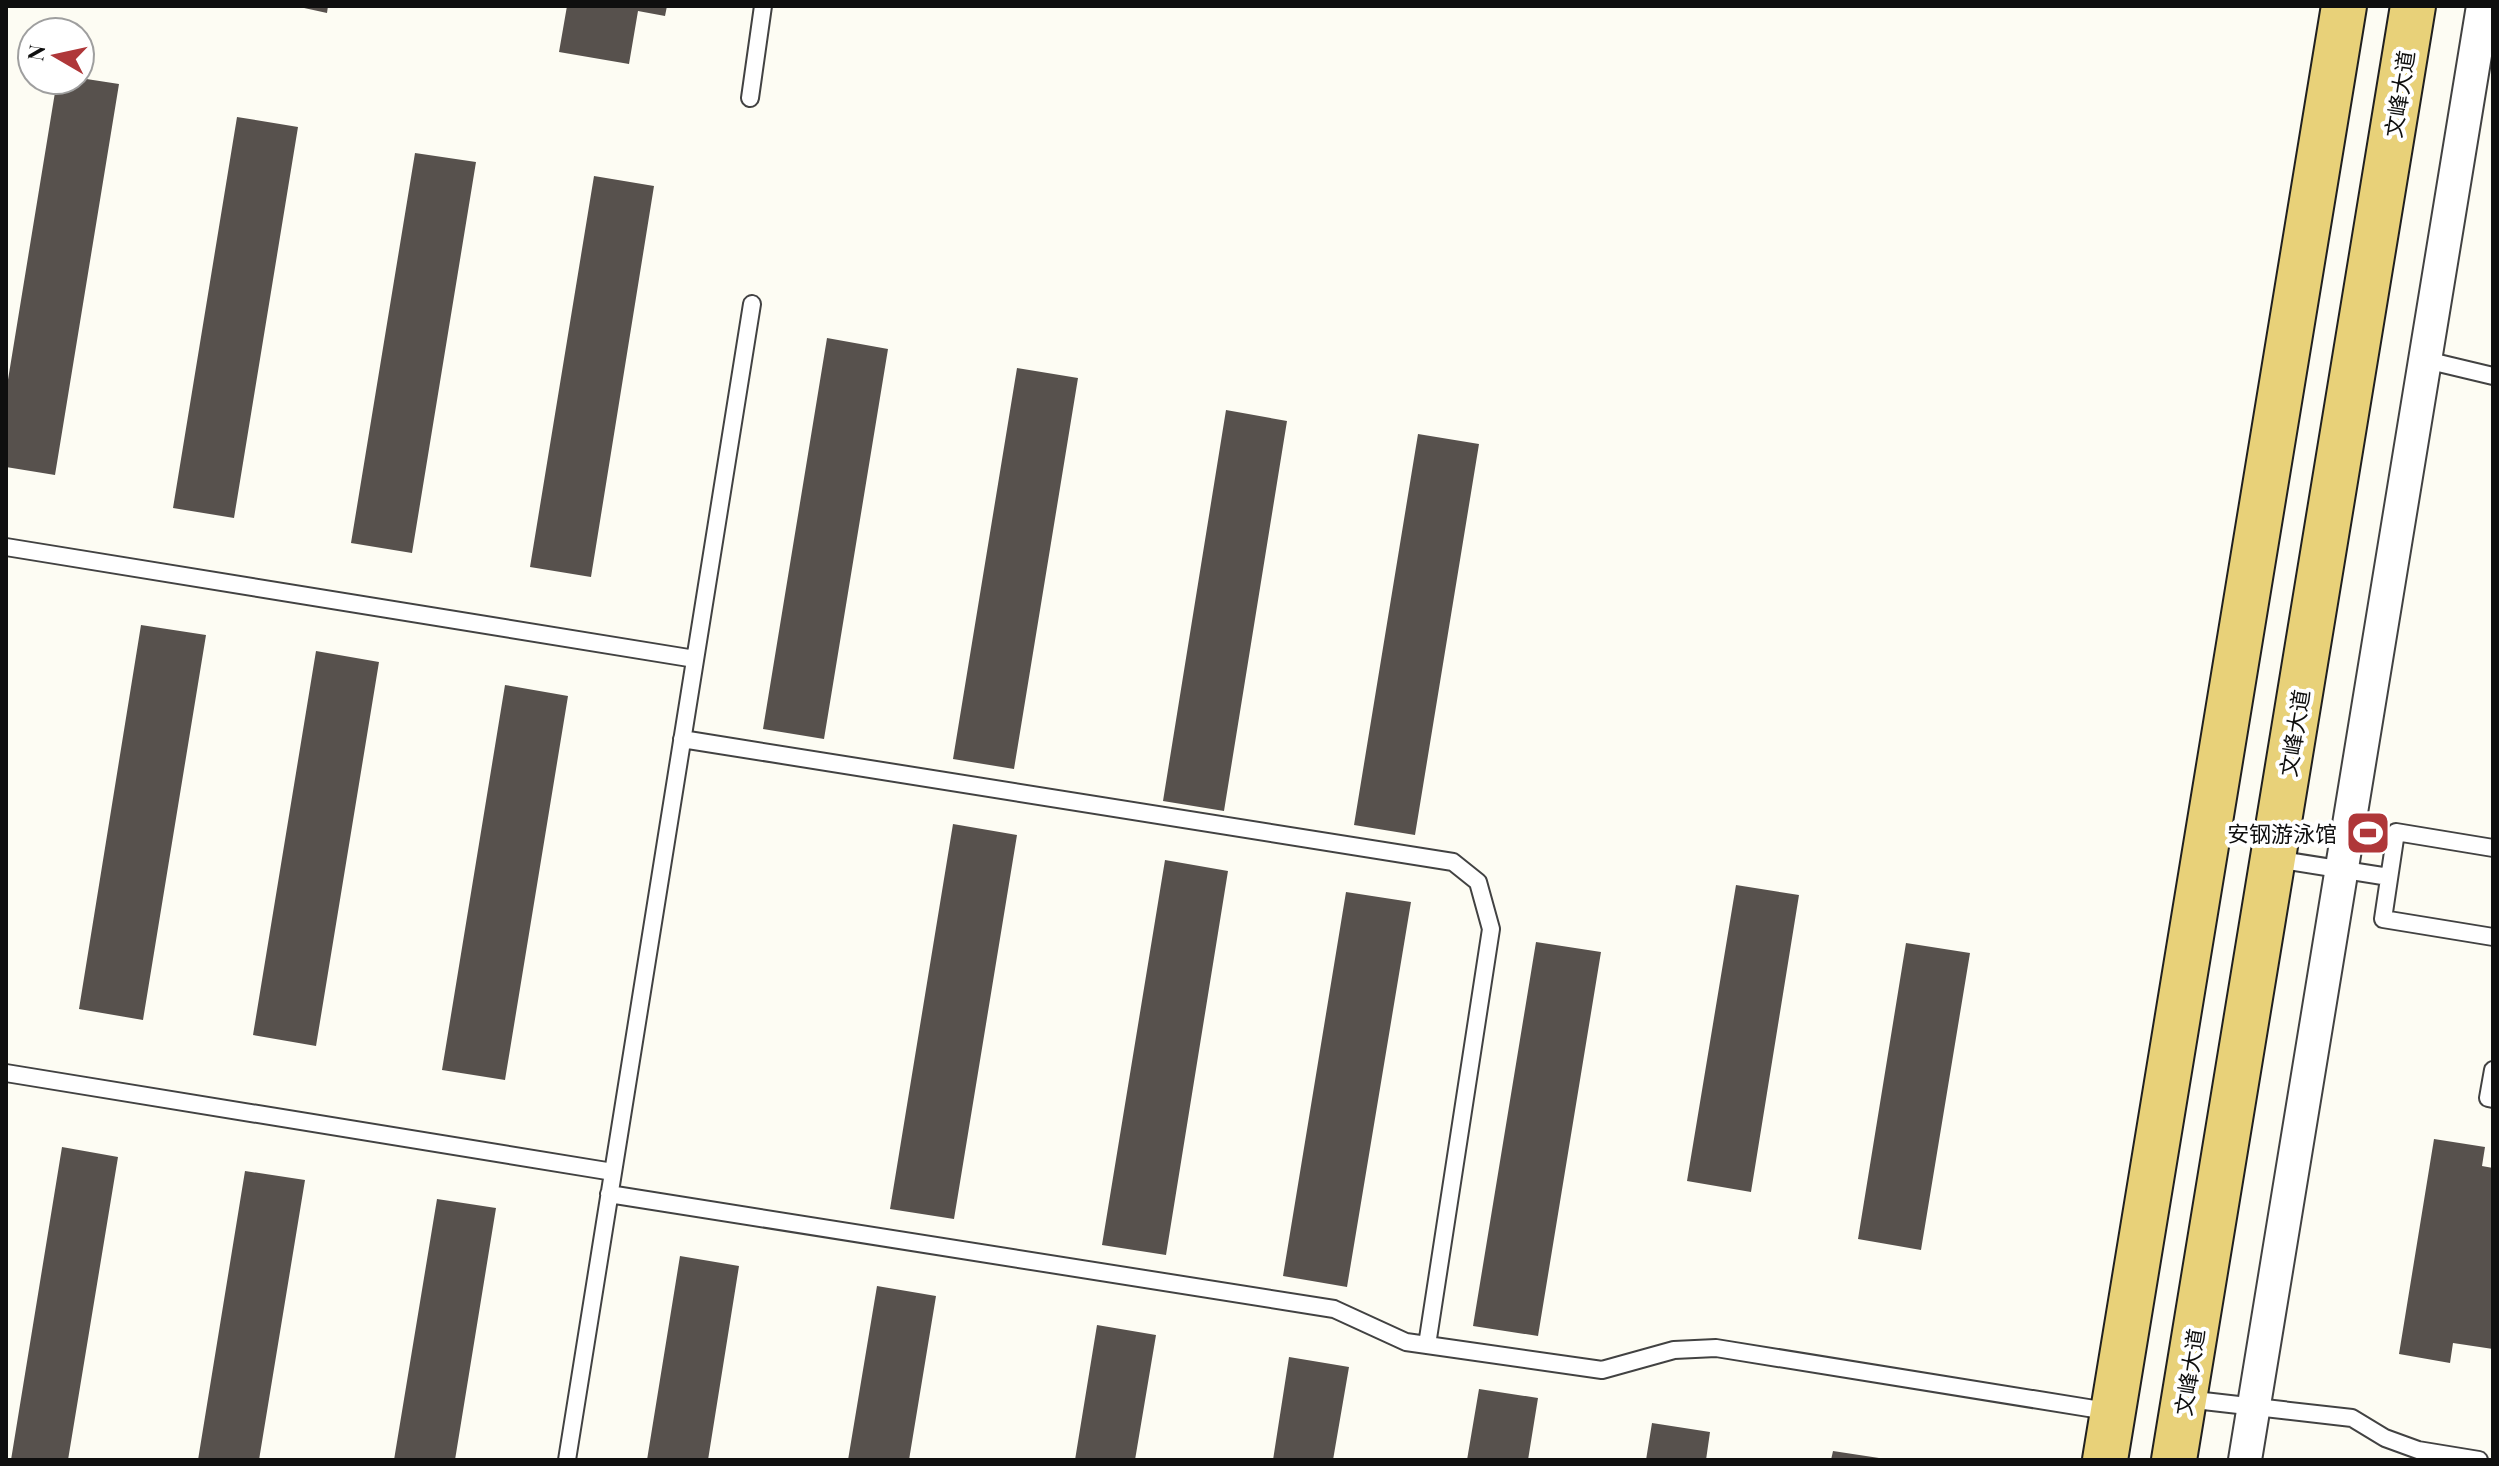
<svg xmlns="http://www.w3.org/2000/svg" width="2499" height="1466" font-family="'Playfair Display','Noto Sans SC',serif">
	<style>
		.building { fill: #57514d }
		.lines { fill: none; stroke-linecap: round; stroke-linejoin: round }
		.lane-casing { stroke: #424242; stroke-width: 20 }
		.street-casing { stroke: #424242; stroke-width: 36 }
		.primary-casing { stroke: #202020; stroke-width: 48 }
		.lane { stroke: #fff; stroke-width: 16 }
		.street { stroke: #fff; stroke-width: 32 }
		.primary { stroke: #e8d179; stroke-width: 44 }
		.labels { text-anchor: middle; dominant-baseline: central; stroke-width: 8; stroke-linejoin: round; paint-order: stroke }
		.street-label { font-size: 22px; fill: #0f0f0f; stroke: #fff }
		.poi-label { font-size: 22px; fill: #0f0f0f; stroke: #fff; text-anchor: end }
	</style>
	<rect width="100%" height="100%" fill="#fdfcf3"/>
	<path class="building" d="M295,6H328L327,13Z
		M567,6H667L665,16L638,11L629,64L559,52Z
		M80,78L119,84L55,475L6,467V392L57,80H80Z
		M237,117L298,127L234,518L173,508Z
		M415,153L476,162L412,553L351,543Z
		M594,176L654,186L591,577L530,567Z
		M827,338L888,349L824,739L763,729Z
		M1017,368L1078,378L1014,769L953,759Z
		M1226,410L1287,421L1224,811L1163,801Z
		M1418,434L1479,444L1415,835L1354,825Z
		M141,625L206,635L143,1020L79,1009Z
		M316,651L379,662L316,1046L253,1035Z
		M505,685L568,696L505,1080L442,1070Z
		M953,824L1017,835L954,1219L890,1209Z
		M1165,860L1228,871L1166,1255L1102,1245Z
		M1736,885L1799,895L1751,1192L1687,1181Z
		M1346,892L1411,902L1347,1287L1283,1276Z
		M1536,942L1601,952L1538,1336L1473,1326Z
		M1906,943L1970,953L1921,1250L1858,1239Z
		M2434,1139L2485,1147L2482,1166L2493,1168V1349L2453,1343L2450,1363L2399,1354Z
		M62,1147L118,1157L68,1460H11Z
		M245,1171L305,1180L259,1460H198Z
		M437,1199L496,1208L455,1460H394Z
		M680,1256L739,1266L708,1460H647Z
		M877,1286L936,1296L909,1460H848Z
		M1097,1325L1156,1335L1135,1460H1075Z
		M1289,1357L1349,1367L1333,1460H1273Z
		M1479,1389L1538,1398L1528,1460H1467Z
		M1652,1423L1710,1432L1706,1460H1646Z
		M1833,1451L1879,1458V1460H1831Z"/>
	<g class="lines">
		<g class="lane-casing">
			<path id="lane" d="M750,98L763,6
				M2426,360L2493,376
				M6,547L695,659
				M682,739L1453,862L1478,882L1491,929L1427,1345
				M2493,848L2396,832L2383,919L2493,937
				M2275,859L2389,877
				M2493,1070L2488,1098L2493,1099
				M6,1073L613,1172
				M609,1194L1334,1309L1406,1342L1602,1370L1674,1350L1716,1348L2113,1412
				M2186,1399L2352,1418L2385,1438L2418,1450L2479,1460
				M567,1460L752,304"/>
		</g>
		<g class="street-casing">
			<path id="street" d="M2245,1460L2483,6"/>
		</g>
		<g class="primary-casing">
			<path id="primary" d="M2105,1460L2344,6
				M2174,1460L2413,6"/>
		</g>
		<use href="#lane" class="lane"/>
		<use href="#street" class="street"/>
		<use href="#primary" class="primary"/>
	</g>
	<defs>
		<g id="stadium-square" transform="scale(2.3)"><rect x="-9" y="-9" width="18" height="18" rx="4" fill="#af3739" stroke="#fff"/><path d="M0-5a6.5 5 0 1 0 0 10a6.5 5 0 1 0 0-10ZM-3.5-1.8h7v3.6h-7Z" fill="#fff"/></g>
	</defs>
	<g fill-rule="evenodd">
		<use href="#stadium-square" x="2368" y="833"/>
	</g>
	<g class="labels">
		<g class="street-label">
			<text transform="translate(2399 94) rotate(-81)">文峰大道</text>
			<text transform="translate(2294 733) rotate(-81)">文峰大道</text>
			<text transform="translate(2189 1372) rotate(-81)">文峰大道</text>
		</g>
		<g class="poi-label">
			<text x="2337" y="833">安钢游泳馆</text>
		</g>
	</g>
	<rect width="2499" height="1466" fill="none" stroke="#0f0f0f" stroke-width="16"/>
	<g transform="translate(56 56) rotate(279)"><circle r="38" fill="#ffffff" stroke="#9f9f9f" stroke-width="2"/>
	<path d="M0-6L14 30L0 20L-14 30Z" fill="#af3739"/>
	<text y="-12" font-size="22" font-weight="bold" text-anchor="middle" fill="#0f0f0f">N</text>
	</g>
</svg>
